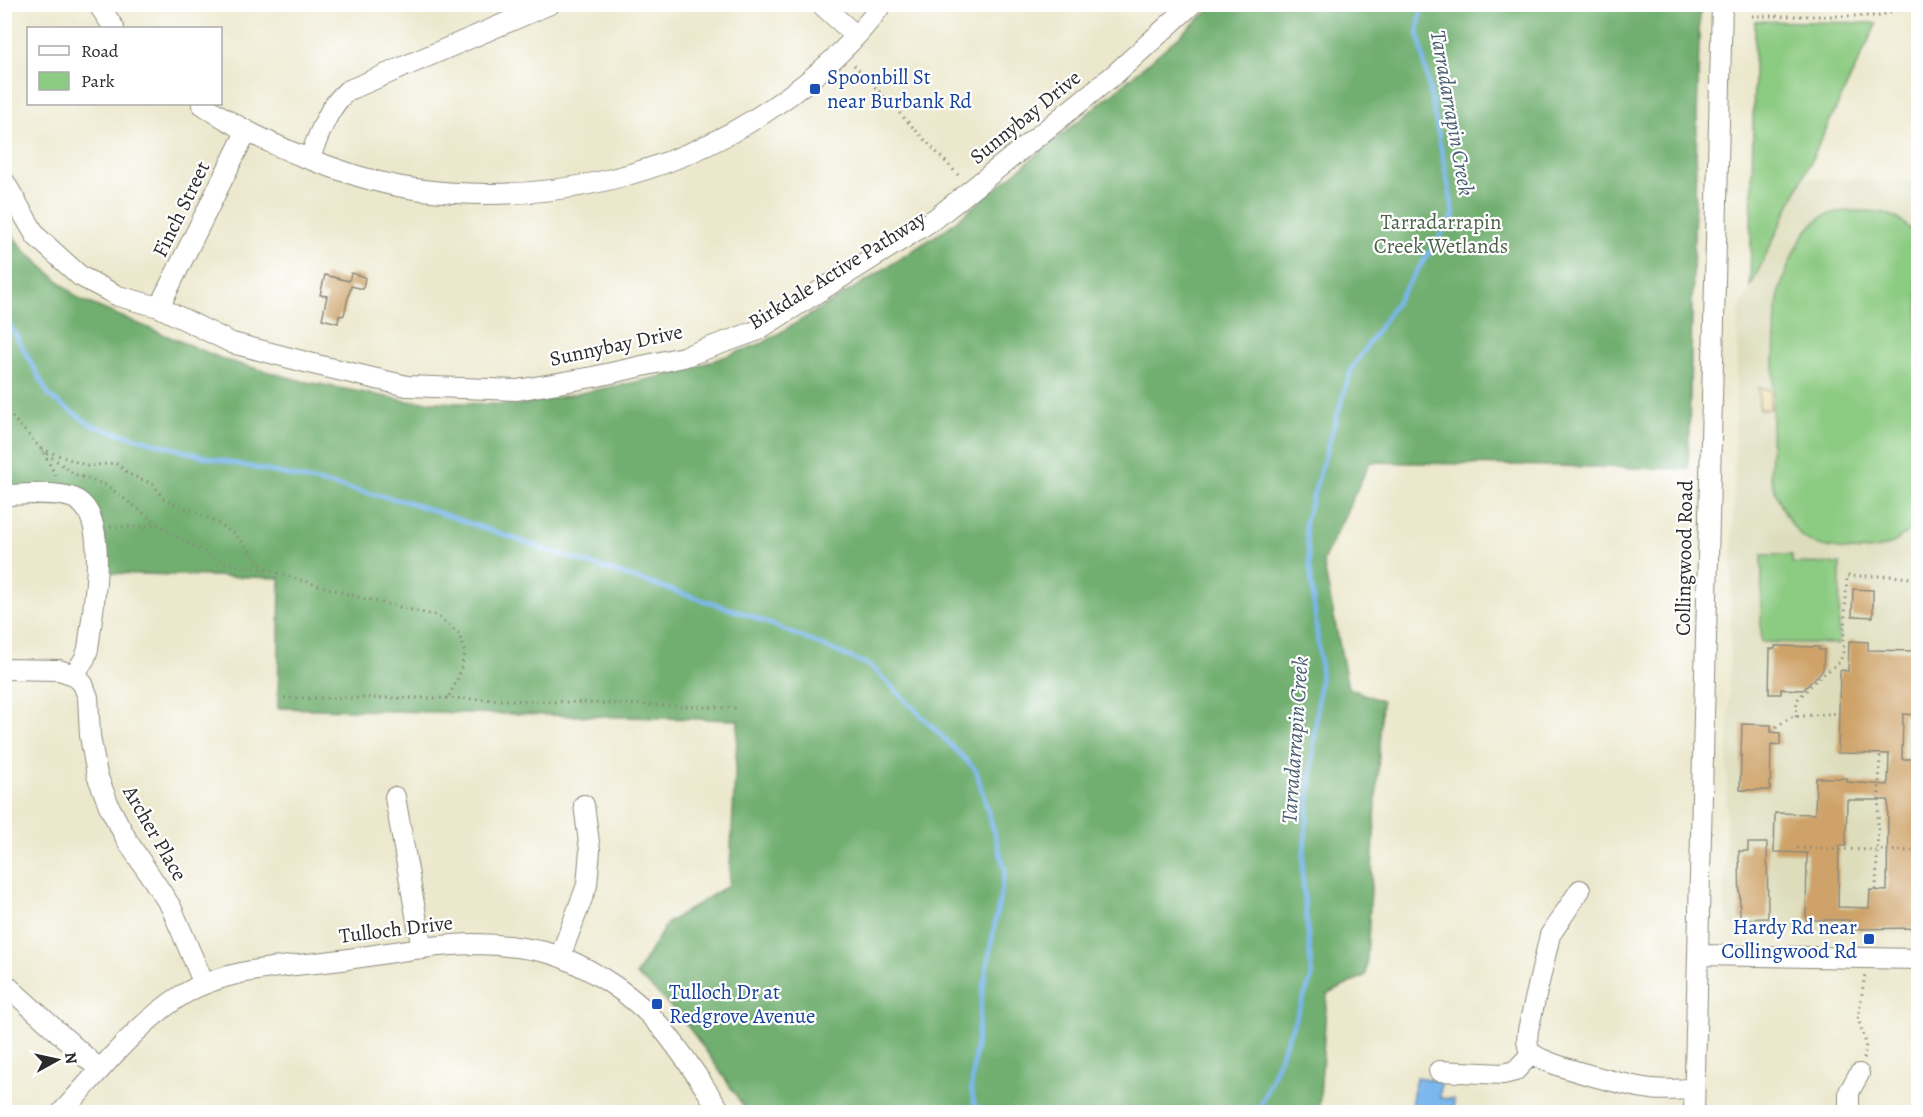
<svg xmlns="http://www.w3.org/2000/svg" width="1923" height="1117" font-family="Alegreya,serif">
	<style>
		.built { fill: #ddddbc }
		.green { fill: #8ccb82; stroke: #5c7b56; stroke-width: 1.5 }
		.forest { fill: #71af70; stroke: #4e6d4e; stroke-width: 1.5 }
		.sand { fill: #eeda9e; stroke: #8c8264; stroke-width: 1.5 }
		.water { fill: #7ab7ed; stroke: #52718c; stroke-width: 1.5 }
		.lines { fill: none; stroke-linecap: round; stroke-linejoin: round }
		.stream { stroke: #7ab7ed; stroke-width: 4.5 }
		.building { fill: #cea268; fill-rule: evenodd }
		.minor-casing { stroke: #8c8a7c; stroke-width: 22 }
		.path { stroke: #8c8a7c; stroke-width: 3; stroke-dasharray: 1.5 4.5; stroke-linecap: butt }
		.minor { stroke: #fff; stroke-width: 20 }
		.transit-dot { fill: #1a4fb4; stroke: #fff; stroke-width: 2 }
		.labels { text-anchor: middle; dominant-baseline: central; stroke-width: 4.5; stroke-linejoin: round; paint-order: stroke }
		.transit-label { font-size: 21px; fill: #164399; stroke: #fff; text-anchor: start }
		.street-label { font-size: 21px; fill: #2b2b2b; stroke: #fff }
		.park-label { font-size: 21px; fill: #4d6349; stroke: #fff }
		.water-label { font-size: 22px; font-style: italic; fill: #475c6f; stroke: #fff }
	</style>
	<rect width="100%" height="100%" fill="#fff"/>
	<filter id="ink" filterUnits="userSpaceOnUse"><feTurbulence type="fractalNoise" baseFrequency=".0167" numOctaves="2"/><feDisplacementMap in="SourceGraphic" scale="12" xChannelSelector="R" yChannelSelector="G"/><feConvolveMatrix kernelMatrix="1 2 1 2 8 2 1 2 1" color-interpolation-filters="sRGB"/></filter>
	<filter id="wash" filterUnits="userSpaceOnUse"><feTurbulence type="fractalNoise" baseFrequency=".008" numOctaves="4" result="noise"/><feDisplacementMap in="SourceGraphic" scale="24" xChannelSelector="R" yChannelSelector="G"/><feGaussianBlur stdDeviation="1.35" result="paint"/><feColorMatrix in="noise" values="0 0 0 0 0 0 0 0 0 0 0 0 0 0 0 0 0 1.4 0 .05"/><feComposite in="paint" operator="in"/></filter>
	<g filter="url(#wash)">
		<rect width="100%" height="100%" fill="#ece8cd"/>
		<path class="built" d="M1802,178L1918,182V934L1744,929L1734,926L1727,918L1724,907L1738,313Z"/>
		<path class="green" d="M1755,21L1877,23L1750,288Z
			M1845,211C1878,211 1899,209 1918,240V517C1911,531 1897,544 1880,548C1860,553 1821,550 1804,538C1789,527 1774,492 1770,474L1776,310C1780,284 1797,231 1822,217C1828,213 1838,213 1845,211Z
			M1762,555H1792V563L1840,564L1839,644L1761,642Z"/>
		<path class="forest" d="M1215,5H1700L1688,469L1370,462L1323,561L1348,688L1382,701L1366,975L1327,995L1319,1112H747C714,1063 684,1011 636,975L667,923L729,885L738,720L278,708L280,578L106,573L103,526L97,509L5,486L4,225L24,250L79,299L225,360L302,381L408,401L518,405L632,383L687,370L763,343L861,284L946,229L1119,88Z"/>
		<path class="sand" d="M1759,388L1770,389V409H1759Z"/>
		<path class="water" d="M1416,1077L1441,1081L1440,1098L1454,1099V1112H1410Z"/>
		<g class="lines">
			<path class="stream" d="M4,314L50,397L93,426L206,457L408,502L553,552L746,614L871,666L976,770L1005,870L983,987L971,1089L976,1112
				M1258,1112L1312,977L1302,872L1321,670L1305,522L1351,370L1454,215L1418,31L1422,4"/>
		</g>
		<g id="blocks">
			<path class="building" d="M351,273L365,277L363,289L351,286L344,315L339,316L338,323L322,319L327,296L320,295L325,275L349,281Z
				M1853,589L1873,590V617L1852,616Z
				M1849,641L1868,642V650L1918,651V715L1903,714L1902,759H1918V928L1849,929V920H1806L1807,853L1774,852L1775,813L1815,814L1816,778H1847V782L1888,785L1889,754L1838,753L1840,670L1848,671ZM1847,800H1888L1887,891L1870,890L1869,908L1838,907L1839,846H1846Z
				M1775,646L1819,647V650H1824L1823,670L1803,690L1781,689V694H1769L1770,649H1775Z
				M1742,724L1771,725V732L1780,733V745L1771,744L1770,790H1740Z
				M1748,843H1767L1768,918L1740,919L1739,851H1748Z"/>
		</g>
	</g>
	<g filter="url(#ink)">
		<use href="#blocks" fill-opacity="0" stroke="#8c8a7c" stroke-width="1.5"/>
		<g class="lines">
			<g class="minor-casing">
				<path id="minor" d="M98,4L114,28
					M821,4L856,36
					M202,104C235,127 269,143 306,158C341,171 377,184 415,189C541,206 668,179 773,107C814,79 853,45 882,4
					M309,159C319,136 327,108 347,91L550,4
					M4,181L36,236L80,276L118,296L159,307L232,343L317,365L407,386L517,390L593,377L683,357L756,331L936,218L1115,74L1192,4
					M159,307L246,132
					M4,495C23,495 62,490 77,500C111,520 92,615 88,649L85,658L74,675L83,684L88,697L90,736L97,775L110,808L128,842L171,907L204,984
					M4,669L59,670L74,675
					M395,797L422,949
					M1580,890L1550,935L1528,1030C1527,1038 1526,1046 1531,1052C1541,1065 1633,1087 1652,1089C1666,1091 1680,1089 1694,1089
					M1699,955L1918,959
					M560,957L587,885L590,850L584,805
					M4,983L100,1070
					M1439,1071L1503,1074L1515,1071L1532,1053
					M62,1112C99,1072 135,1025 182,995C228,967 289,967 341,960C384,954 428,945 472,944C497,944 538,948 561,957C598,972 635,997 661,1027C684,1054 702,1084 721,1112
					M1694,1112L1722,4
					M1849,1112V1092L1859,1074"/>
			</g>
			<path class="path" d="M1752,16H1879L1899,9L1918,11
				M854,65L960,177
				M4,408L42,450L57,478
				M42,450L74,474L106,485L166,530L224,563L267,570L358,597L437,616L459,634L465,654L458,678L448,698
				M47,451L87,466L115,463L131,475L153,484L164,499L209,518L236,535L266,570
				M110,527H140L157,524
				M284,698H448L737,708
				M1796,717L1797,700L1817,679L1840,662L1843,652L1847,576H1891L1918,579
				M1771,730L1791,717L1839,713
				M1797,848L1918,851
				M1876,890L1880,754
				M1864,1059L1866,1043L1858,1019L1865,974"/>
			<use href="#minor" class="minor"/>
		</g>
	</g>
	<g class="transit-dot">
		<rect x="809" y="83" width="12" height="12" rx="3"/>
		<rect x="1863" y="933" width="12" height="12" rx="3"/>
		<rect x="651" y="998" width="12" height="12" rx="3"/>
	</g>
	<g class="labels">
		<g class="transit-label">
			<text x="827" y="77">Spoonbill St<tspan x="827" dy="24">near Burbank Rd</tspan></text>
			<text x="1857" y="927" text-anchor="end">Hardy Rd near<tspan x="1857" dy="24">Collingwood Rd</tspan></text>
			<text x="669" y="992">Tulloch Dr at<tspan x="669" dy="24">Redgrove Avenue</tspan></text>
		</g>
		<g class="street-label">
			<text transform="translate(1025 117) rotate(-39)">Sunnybay Drive</text>
			<text transform="translate(181 209) rotate(-64)">Finch Street</text>
			<text transform="translate(837 270) rotate(-32)">Birkdale Active Pathway</text>
			<text transform="translate(616 345) rotate(-12)">Sunnybay Drive</text>
			<text transform="translate(1684 558) rotate(-89)">Collingwood Road</text>
			<text transform="translate(155 833) rotate(60)">Archer Place</text>
			<text transform="translate(396 929) rotate(-7)">Tulloch Drive</text>
		</g>
		<g class="park-label">
			<text x="1441" y="222">Tarradarrapin<tspan x="1441" dy="24">Creek Wetlands</tspan></text>
		</g>
		<g class="water-label">
			<text transform="translate(1452 113) rotate(80)">Tarradarrapin Creek</text>
			<text transform="translate(1295 740) rotate(-86)">Tarradarrapin Creek</text>
		</g>
	</g>
	<rect width="1923" height="1117" fill="none" stroke="#fff" stroke-width="24"/>
	<rect x="27" y="27" width="195" height="78" fill="#ffffff" stroke="#aaaaaa" stroke-width="1.5"/>
	<rect x="39" y="46" width="30" height="9" fill="#ffffff" stroke="#aaaaaa" stroke-width="1.5"/>
	<text x="81" y="57" font-size="18" fill="#2b2b2b">Road</text>
	<rect x="39" y="72" width="30" height="18" fill="#8ccb82" stroke="#aaaaaa" stroke-width="1.5"/>
	<text x="81" y="87" font-size="18" fill="#2b2b2b">Park</text>
	<g transform="translate(57 1060) rotate(82)" stroke="#ffffff" stroke-width="4.5" paint-order="stroke">
	<path d="M0-4.5L10 22L0 15L-10 22Z" fill="#2b2b2b"/>
	<text y="-9" font-size="16" font-weight="bold" text-anchor="middle" fill="#2b2b2b">N</text>
	</g>
</svg>
